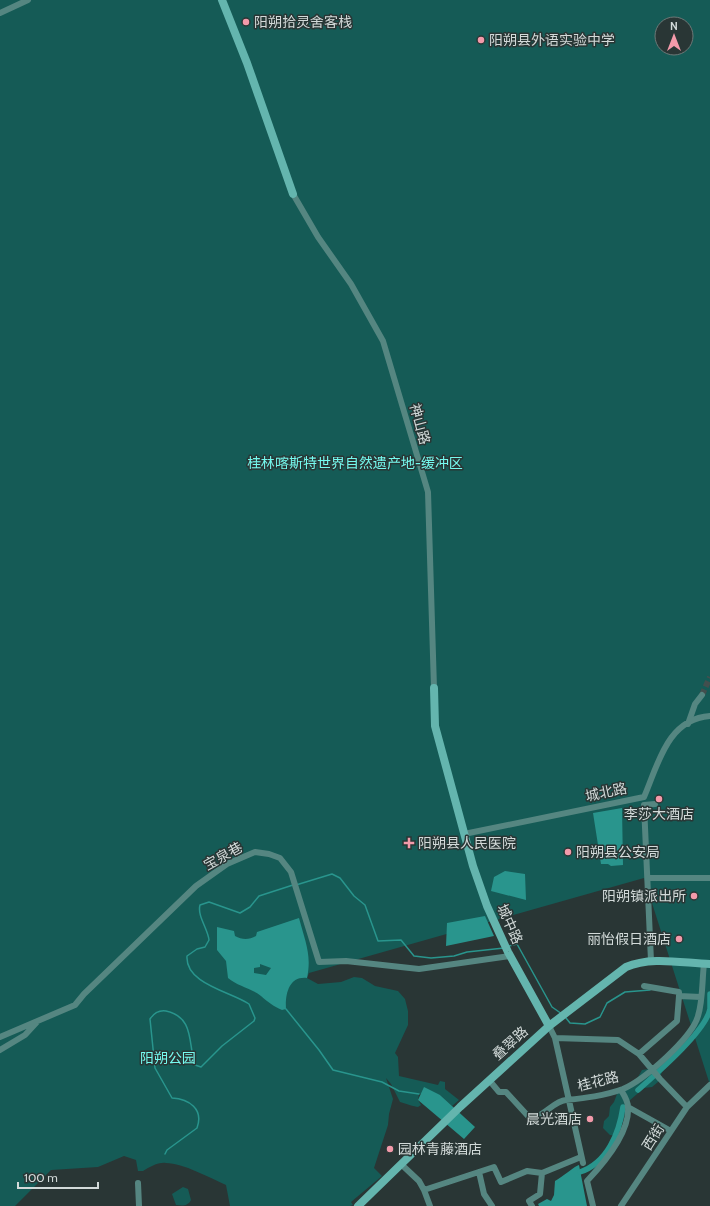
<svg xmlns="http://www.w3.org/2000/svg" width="710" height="1206" font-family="Cabin,'Noto Sans SC',sans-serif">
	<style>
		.green { fill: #155b56; fill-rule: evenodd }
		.water { fill: #29958d; fill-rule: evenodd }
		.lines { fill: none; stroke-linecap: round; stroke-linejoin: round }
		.stream { stroke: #29958d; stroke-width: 1.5 }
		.canal { stroke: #29958d; stroke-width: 5.5 }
		.street-tunnel { stroke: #424f4e; stroke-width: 6; stroke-dasharray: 6 3; stroke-linecap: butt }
		.street { stroke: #558681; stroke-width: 6 }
		.secondary { stroke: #64b5ae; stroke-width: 8 }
		.poi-dot { fill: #f39aaa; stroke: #293635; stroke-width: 1.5 }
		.labels { text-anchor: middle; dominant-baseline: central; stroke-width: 3; stroke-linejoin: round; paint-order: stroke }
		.poi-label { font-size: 14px; fill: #d2dad9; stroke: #293635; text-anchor: start }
		.street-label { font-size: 14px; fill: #d2dad9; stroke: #293635 }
		.park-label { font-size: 14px; fill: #75faef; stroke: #293635 }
	</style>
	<rect width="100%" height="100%" fill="#293635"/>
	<path class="green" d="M0,0H710V1085L644,878L309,973L307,978L318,984L341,982L354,977L362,978L375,986L398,991L405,999L408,1011V1025L395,1053L398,1057L399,1076L438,1085L440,1081L445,1082V1089L459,1100L452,1106L440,1095L419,1094L418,1100L421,1105L418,1107C415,1107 404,1103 400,1102L391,1084L386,1078L393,1099L389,1114L388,1125L374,1168L382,1176L351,1202L353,1205L350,1206H230L226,1185C210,1178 183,1163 166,1163C158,1162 150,1167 143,1171H138L136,1160L124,1156L98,1167L51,1170L15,1206H0ZM662,24H686V48H662Z
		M689,1036L690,1037L669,1060L662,1072L658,1082L652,1087L644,1088L629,1101L618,1136L610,1135L603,1128L604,1121L609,1116L610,1107L614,1102L617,1094L637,1079L642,1070L655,1068Z
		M183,1187L188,1189L191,1200C188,1206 183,1206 176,1205L172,1194Z"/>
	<path class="water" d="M622,808L623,865L611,866L608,864H601L593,813Z
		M505,871L525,874L526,900L491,891L494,877Z
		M485,916L494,936L446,946L447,923Z
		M299,918C305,941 312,955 307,978C289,976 285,994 286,1009L282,1010C273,1006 268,1002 261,996C251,988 237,986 228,978L226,961L217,950V927L234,931L235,936C242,940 249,940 256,936L257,932ZM260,964L271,968L266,975L254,973V968L260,967Z
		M424,1087L440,1095L475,1127L464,1139L418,1100Z
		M579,1165L587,1206H539L538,1204L547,1199L551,1201L554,1195L555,1181C562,1177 575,1166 579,1165Z"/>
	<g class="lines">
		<path class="stream" d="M296,885L332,874L340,878L354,896L365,905L378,941L401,940L414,956L431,958L454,956L467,952L504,948
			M509,946L517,944L552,1007L562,1014
			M286,1009L319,1050L333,1070L382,1082L399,1091L419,1094
			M566,1018L570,1023L585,1024L600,1017L607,1003L625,992L650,990
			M165,1154L167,1150L197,1128C204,1109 189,1099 172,1098L155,1068L150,1019C154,1013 159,1010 166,1011C195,1017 188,1045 195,1065L201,1067L222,1046L254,1021L255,1018L249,1004C232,992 185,984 187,956L197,949L205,947L209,940C208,929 197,916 200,905L209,902L240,913L250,907L259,896L293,885"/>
		<path class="canal" d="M638,1090C656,1074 706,1031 710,1009C710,1005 710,999 710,994
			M580,1172C607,1163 619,1134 623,1107"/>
		<path class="street-tunnel" d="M702,695L710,677"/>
		<path class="street" d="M0,13L28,0
			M293,194L318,237L351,284L383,341L428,492L434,688
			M688,724L695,704L702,695
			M655,804L644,805L651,961H655
			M464,834L644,797C658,765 667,719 710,716
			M648,878H710
			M644,986L679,992V996L701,997
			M549,1026L555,1038L583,1163
			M0,1037L75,1005L84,994L196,886L227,864L255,852L269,854L280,858L291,872L319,962L346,961L419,969L510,956
			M555,1038L618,1040L639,1054L660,1079L687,1107
			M0,1050L25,1035L37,1022
			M639,1054L677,1021L679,996
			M489,1080L499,1092H506L528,1116C542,1121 552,1101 566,1100C585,1098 604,1096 623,1089C644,1080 692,1038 698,1016C703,1000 702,980 704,964
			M628,1107L671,1131
			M402,1165L419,1181L424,1190L494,1167L501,1182L527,1171L542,1173L581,1157
			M479,1172L484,1194L492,1206
			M138,1183L139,1206
			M424,1190L430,1206
			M532,1206L529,1201L540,1194L542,1173
			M593,1206L587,1181C604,1163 630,1133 628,1107C628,1101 624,1095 621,1090
			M621,1206L687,1107L710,1085"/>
		<path class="secondary" d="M222,0L247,63L293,194
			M434,688L435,726L473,866L487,906L508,952L549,1026
			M358,1206L460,1107L549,1026L626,967C651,956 682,963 710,964"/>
	</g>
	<g class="poi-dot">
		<circle cx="246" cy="22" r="4"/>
		<circle cx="481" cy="40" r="4"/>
		<circle cx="659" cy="799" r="4"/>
		<path d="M407 837h4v4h4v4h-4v4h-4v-4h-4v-4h4z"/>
		<circle cx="568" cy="852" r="4"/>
		<circle cx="694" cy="896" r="4"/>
		<circle cx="679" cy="939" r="4"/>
		<circle cx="590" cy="1119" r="4"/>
		<circle cx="390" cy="1149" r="4"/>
	</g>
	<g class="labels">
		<g class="poi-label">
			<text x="254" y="22">阳朔拾灵舍客栈</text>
			<text x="489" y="40">阳朔县外语实验中学</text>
			<text x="659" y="814" text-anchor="middle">李莎大酒店</text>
			<text x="418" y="843">阳朔县人民医院</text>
			<text x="576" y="852">阳朔县公安局</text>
			<text x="686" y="896" text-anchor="end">阳朔镇派出所</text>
			<text x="671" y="939" text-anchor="end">丽怡假日酒店</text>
			<text x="582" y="1119" text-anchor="end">晨光酒店</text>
			<text x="398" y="1149">园林青藤酒店</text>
		</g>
		<g class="street-label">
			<text transform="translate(420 424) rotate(75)">神山路</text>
			<text transform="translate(606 792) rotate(-12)">城北路</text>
			<text transform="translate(223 856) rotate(-29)">宝泉巷</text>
			<text transform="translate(510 924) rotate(66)">城中路</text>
			<text transform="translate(510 1043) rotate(-42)">叠翠路</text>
			<text transform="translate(598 1081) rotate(-14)">桂花路</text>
			<text transform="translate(653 1137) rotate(-58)">西街</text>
		</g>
		<g class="park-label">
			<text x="355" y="463">桂林喀斯特世界自然遗产地-缓冲区</text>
			<text x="168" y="1058">阳朔公园</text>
		</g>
	</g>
	<g transform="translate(674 36)"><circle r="19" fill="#293635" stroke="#6d7877"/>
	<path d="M0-3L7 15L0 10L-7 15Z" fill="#f39aaa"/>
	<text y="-6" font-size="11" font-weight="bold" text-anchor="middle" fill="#d2dad9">N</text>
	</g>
	<path d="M18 1182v6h80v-6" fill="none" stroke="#d2dad9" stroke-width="2"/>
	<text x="24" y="1182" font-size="12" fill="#d2dad9" stroke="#293635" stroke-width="3" paint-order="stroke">100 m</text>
</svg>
